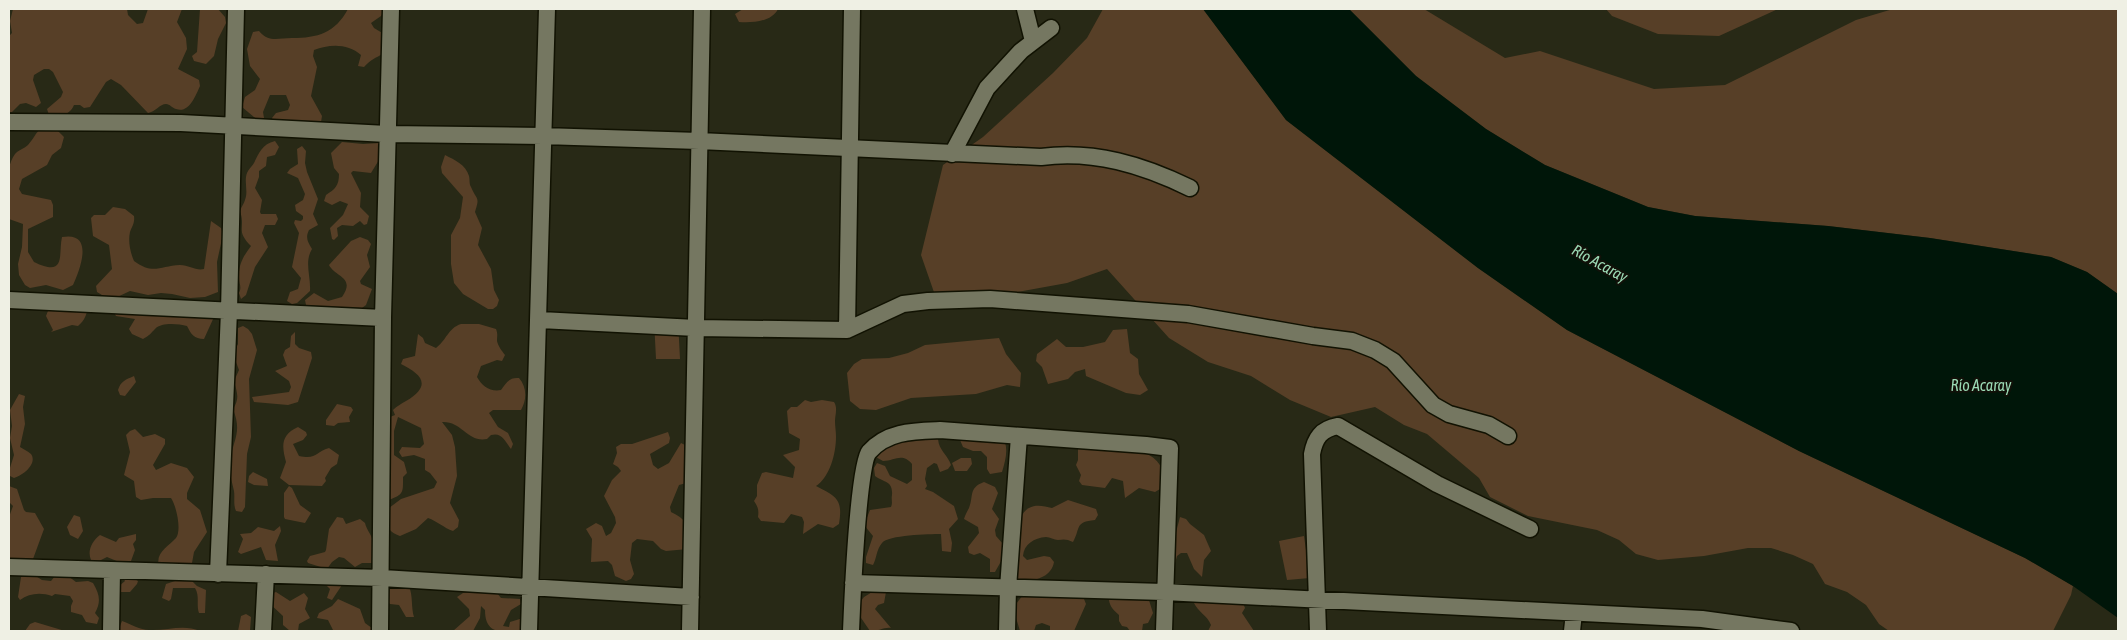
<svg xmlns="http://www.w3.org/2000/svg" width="2127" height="640" font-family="'Asap Condensed',sans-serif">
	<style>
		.green { fill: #573f27 }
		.water { fill: #001609 }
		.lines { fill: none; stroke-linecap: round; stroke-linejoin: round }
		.street-casing { stroke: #111202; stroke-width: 19 }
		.street { stroke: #757761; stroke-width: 16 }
		.labels { text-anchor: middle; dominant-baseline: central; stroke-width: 4; stroke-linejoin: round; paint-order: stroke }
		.water-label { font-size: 16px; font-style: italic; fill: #9bd9b4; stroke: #111109 }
	</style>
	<rect width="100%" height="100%" fill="#282916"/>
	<path class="green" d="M13,9H127L128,15L137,24L143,23L148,9H182L177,22L186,38L187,49L178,69L199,80L200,86C196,95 189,114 176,109C172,108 170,104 166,104C160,104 155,112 148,113L121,85L111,79L106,82L90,107L84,108L80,105H74C70,115 59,118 49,115L47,109L61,97L63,92L53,72L49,69H44L34,75L33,80L41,103L36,107L26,103L20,104L12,112H9V36L12,33L10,21Z
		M200,9H218L225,17L226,23L218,39L214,56L206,64L194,61L192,56L197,52Z
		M348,9H385L381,16L371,23L374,28L384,34C385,64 381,49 364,67L358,66L361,55C348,43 329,44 314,50L313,56L317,67L311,96L322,116L321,122L316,124L274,123L272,118L276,113L288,110L290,105L286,95H270L263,112L264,118L260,122L242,107L245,97L255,90L260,79L250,66L247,49L253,32L259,31C269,43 278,38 292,38C318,38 335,33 348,9Z
		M743,9H778C772,22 751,23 739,22L735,14Z
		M1103,9H1203L1286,120L1478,268L1567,330L1799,451L2025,558L2073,586L2071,595L2053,631H1889L1879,624L1866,605L1847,592L1825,584L1813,564L1793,555L1771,548H1748L1704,556L1658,560L1636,554L1619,540L1597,530L1528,516L1490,497L1479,478L1427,434L1404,425L1375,407L1331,417L1290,400L1251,376L1208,362L1169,338L1107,269L1067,283L979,299L936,298L921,255L943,165L983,137L1053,73L1087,38Z
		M1349,9H1424L1505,58L1540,51L1654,89L1725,85L1856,20L1893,9H2118V294L2087,272L2051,257L1930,238L1828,226L1695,216L1648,207L1545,165L1486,129L1416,76Z
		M1606,9H1778L1719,36L1658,34L1612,16Z
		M54,127L64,137L61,148L52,155L47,165L22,179L19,189L22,194L51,200L53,205V217L28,229V252L34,262C67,278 58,254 62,237C95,231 80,270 73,285L63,290L46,285L30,288L25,285L19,275L18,264L22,247L23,224L9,219C9,199 3,171 15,154C18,150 24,149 28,145C39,133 34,128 54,127Z
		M275,141L279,147L275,155L267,157L266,166L259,171V177L255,188L262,200L260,212L261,214H276L278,219L275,225H265L262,233L268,247L255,267L246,295L241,299L239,293C242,287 239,284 239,277C238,265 244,255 251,246C235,230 246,229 240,211C241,207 244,204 245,200C248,192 245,185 246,177C247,170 251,168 254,163C259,153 262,144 275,141Z
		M342,142L363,144L380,143L382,155L371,173L353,171L351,173L361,193L360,207L369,216L367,224L364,225L360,221L353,226L342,225L337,228L338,236L334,240L332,239L330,228L343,215L348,204L340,201L332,205L324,201L326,195C335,189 339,186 339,174L334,168L331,153Z
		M302,146L306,151L305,163L307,172L318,199L313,214L318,225L309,230C305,238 308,242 312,249C304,262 311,276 310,291L297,303L292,304L287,301L290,292L298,289L301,278L292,267L299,233L294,223L295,220L301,221L303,219V216L296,211L295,205L303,200L305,194L298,178L287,173L290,169L298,164L297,149Z
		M445,155C455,160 466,165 469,176C470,180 469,184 471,187C477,201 480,196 475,212L482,228L478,245L491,269L494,290L499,300L497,306L493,309H488L463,294L454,283L451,264V235L460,218L463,197L442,173L441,167Z
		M113,207L125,209L134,216C135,223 132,226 130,232C128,241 130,252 134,261C153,275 160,266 180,265C189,265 196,271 204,269L211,221L221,228L223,234L217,262L218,292L205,297L190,298L172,294L161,293L148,295L130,291L113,299L107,298L97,292L96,286L112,269L109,245L93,236L91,218L94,215H105Z
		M360,237L368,240L371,244L367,255L370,267L360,281L361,284L372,289L366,305L362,308L311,307L306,305L305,300L314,293L328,301L342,297C356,277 335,277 329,265L351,241Z
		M63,293L87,297C89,308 87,319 78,326L72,325L51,332L53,330L46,316C50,306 53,297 63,293Z
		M113,311L214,317L204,339C194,339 191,334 187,326C178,324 162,322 155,329C151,333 149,336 143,339L132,334L129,329L135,319L116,316Z
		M654,320H678L680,359H656Z
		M461,324H479L496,329C498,334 497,336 497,341C498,346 502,351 505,355L502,361L497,360L481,366L477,377C482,386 490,392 501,390C506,383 509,377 519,378C527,387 527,400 521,410H493L489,413L498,427L508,433L513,444L511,449C505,441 502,432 491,435L487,439C468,443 462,421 442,422L452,435L455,447L457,476L450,503L459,520L458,527L453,531C444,528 437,521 428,518L416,529L400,536C386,531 386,524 385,511L401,499L434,488L437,482L430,473L425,470V459L414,455L402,457L399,452L402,447L420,448L424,444L421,428L398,417L394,431V455L404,462L407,473L403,477C403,494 404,494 387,501L382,472L391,449L385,438L390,417L395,415L393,410C397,406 401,404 406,401C433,385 421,374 401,364L403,359L415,356L418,334L423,338L425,343L436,348C446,341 448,328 461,324Z
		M243,326L248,329L252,334L257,350L249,379L251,437L247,454L245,507L242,512L236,511C233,504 235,498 234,491C232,481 228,471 230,460C234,438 242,432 233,409C240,398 237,393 234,381L239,370L233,354L238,344V328Z
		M1127,329L1130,353L1138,359L1139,374L1148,390L1140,395L1126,393L1086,376L1085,369L1075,372L1068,379L1048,384L1042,367L1036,361L1037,354L1057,339L1066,347H1083L1105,342L1113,330Z
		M295,332V344L299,348L311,352L312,358L298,402L288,405L254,402L252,397L289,392L291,387L289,381L275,371L287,366L283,355L285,350L290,347L291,336Z
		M999,338L1006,354L1021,373L1020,387L1007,385L976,394L911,398L876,410L860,409L850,401L847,373L854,364L862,359L889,358L908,353L925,345Z
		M134,376L136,382L125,396L120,395L118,390C121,381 125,380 134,376Z
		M19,394L25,396L23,407L25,424L20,447C23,449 28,451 31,454C38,464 22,476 14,478L10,476L9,471L14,455L10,438L12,426L10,410Z
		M805,400L811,402L822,400L834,402C838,408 835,415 835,421C835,426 836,432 836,437C836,453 830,477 816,486C837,497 843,499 839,524L833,528L818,524L803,534L804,522L802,517L791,514L784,523L761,521L758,517C759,510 758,507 754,501L757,496V485L762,473L766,472L793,478L795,467L783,455L799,450L800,439L789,433L787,411L791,407H797Z
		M337,404L351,407L353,410L349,417L350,422L338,423L334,426L326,425V420Z
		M298,427L306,432L307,435L303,440L293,444L299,456C317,460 315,452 329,448L339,455L337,464L331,468L325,478L326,481L322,486L289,485L280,478L286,462C282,447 280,435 298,427Z
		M135,429L143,437L155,434L165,439V444L153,465L156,470L171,463L187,468L194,477L187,493V499L200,510L207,532L194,552L192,563L159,567C155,552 168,547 176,538C182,530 176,505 171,498H153L141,500L136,497L134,481L124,475L130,452L126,435L130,431Z
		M668,432L670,438L669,443L650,454L653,465L658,469L669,463L681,443L687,446L690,482L679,485L670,507L671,512C690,521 691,530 688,549L666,551L661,549L653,541L637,539L632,543L630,560L634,574L631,579L626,581L615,576L612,565L608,561L591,562L592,539L586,529L596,523L602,526L606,536L611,533L616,523L615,517L604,496L612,480L621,471L618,467L613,464L617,453L616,447L621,444H632Z
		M963,436L1005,442C1008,452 1005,462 1002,472L990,474L987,469V457L981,451H973L963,447L960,440Z
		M935,437L938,439C939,451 948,455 951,465L948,469L940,472L937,464L934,463L927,468L925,479L927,486L925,489L933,492L954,506L958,519L949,529L952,543L951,552L942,551L941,534C929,534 888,535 882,543C876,550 877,558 873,565L866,563V557L873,536L864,525L870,510L891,507C893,502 891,500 892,495C893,481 885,483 875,476L874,468L877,463L885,466L890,476L907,484L912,480V464C902,452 895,461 883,461L874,456L877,441Z
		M1083,438C1103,441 1154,446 1162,469C1164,476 1161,483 1160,489L1155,492L1139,488L1125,498L1123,481L1112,478L1105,488L1082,485L1079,481L1081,475L1076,465L1078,460V449Z
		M961,458H971L972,464L967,471H955L952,463Z
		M253,472L267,479L268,486L254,485L248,482L249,476Z
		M984,482L995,487L998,493L992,509L999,519L995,530L996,536L1003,544L1004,556L995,572H990V559L980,553L974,555L969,553L968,547L979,533L978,527L964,519C965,515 967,512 969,508C974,496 968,488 984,482Z
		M9,486L17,489L24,510L26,512L35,513L44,529L33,559L18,564L9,559V517L13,506L9,502Z
		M289,486L292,488L300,505L311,513L305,523L285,519L284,517V493Z
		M1068,500L1096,509L1098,515L1095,520C1074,522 1081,528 1073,542C1067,539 1064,539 1058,540C1054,540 1050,537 1046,537C1034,538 1024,544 1023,556L1027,560L1044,556L1050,557L1054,562C1051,580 1028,583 1013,579C1015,563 1013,515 1029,508C1036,504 1044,506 1052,508Z
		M74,515L80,517L83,531L78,539L70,535L67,527Z
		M337,517L343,518L346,524L360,519L365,523C367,532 375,537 372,547L376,552L373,563H362L355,567L344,558L339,557L332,562L327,569L308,563L307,561L310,556L325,552L326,550L329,529Z
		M1180,517L1186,519L1190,524L1204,535L1211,551L1204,560L1202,577L1194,569L1187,553H1181L1177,556L1174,567L1175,536Z
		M280,526L281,531L275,545L278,561L266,560L261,547L241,554L238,552L243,539L240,534L251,533L258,527L274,531Z
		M136,534V540L133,544L135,550L131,561L119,562L107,557L97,562L91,560C87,551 92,541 100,535L116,542L119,538Z
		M1304,536L1310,578L1287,580L1279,541Z
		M31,573L42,580L51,581L55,576H68L76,582L88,581L93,583C100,595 101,602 95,613L99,618L97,624L86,622L82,615L71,612V606L73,601L70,596L55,594L52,596C41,592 29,593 20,600L18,597L21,577Z
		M124,579H135L138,581L137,584L130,592H119L118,587L125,581Z
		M346,579L332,600L327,598L330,589L322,581Z
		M178,580H191L197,586L206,590L205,613H199C196,605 200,596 195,588H173L171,599L169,601L162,598L166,584Z
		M390,584L409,587C413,594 411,608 414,617H406L399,605L390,604L379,593Z
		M481,591L497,593L501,598L520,599L521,604L511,610L503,626L509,627L510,622L523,618L528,631C506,631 485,638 485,610L481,606L480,618L473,631H453L470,616L469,609L457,597L463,593Z
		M874,591L886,592L884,603L878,605L875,609L891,628C883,627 878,632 870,631L857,612V606L864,597Z
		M276,592L290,601L304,593L308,598L305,609L310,618L299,624L298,631H290L283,625V616L268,602L273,593Z
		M1109,593L1148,597L1153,613L1148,623L1143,624L1142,631H1130L1127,627L1122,626L1119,621V615C1111,608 1108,604 1109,593Z
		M1023,595L1079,596L1084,599L1086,604L1074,631H1050V626L1042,623L1036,625L1034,631H1020L1013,608Z
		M338,599L360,609L365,623L376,631L333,630L328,620L317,618L319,613L332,606Z
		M1199,599L1243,603L1245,608L1242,613L1254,631H1208L1211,625C1207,615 1198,612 1194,603Z
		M246,614L251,617L250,631H238L241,616Z
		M122,621C131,624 140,630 149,630C167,631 183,624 200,631H118Z
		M35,622L65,631H25L30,624Z"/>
	<path class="water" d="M1203,9H1349L1416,76L1486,129L1545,165L1648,207L1695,216L1828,226L1930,238L2051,257L2087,272L2118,294V618L2073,586L2025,558L1799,451L1567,330L1478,268L1286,120Z"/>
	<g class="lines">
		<g class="street-casing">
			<path id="street" d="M1025,9L1033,41
				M9,122L181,123L387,134L543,136L699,141L1041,157C1094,150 1143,165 1190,188
				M952,154L987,88L1021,51L1051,28
				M9,300L383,318
				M540,320L696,328L847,330L903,304L928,301L990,299L1188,314L1313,336L1352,341L1375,350L1393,361L1433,405L1449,414L1489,425L1508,436
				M847,330L852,9
				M9,567L382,578L691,597
				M218,574L229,311L236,9
				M853,583L1164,592L1702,619L1791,631
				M111,631L112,571
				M263,631L266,574
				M380,631L383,318L391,9
				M529,631L547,9
				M690,631L702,9
				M851,631C852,607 858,464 869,452C887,431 914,431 940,430L1146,445L1170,448L1164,631
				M1007,631L1008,588L1019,436
				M1318,631L1312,454C1315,438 1321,429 1338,426L1437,484L1530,529
				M1572,631L1574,613"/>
		</g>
		<use href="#street" class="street"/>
	</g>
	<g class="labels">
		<g class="water-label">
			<text transform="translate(1600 263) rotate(29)">Río Acaray</text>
			<text x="1981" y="385">Río Acaray</text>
		</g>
	</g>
	<rect width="2127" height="640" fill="none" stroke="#eff0e4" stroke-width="20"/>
</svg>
